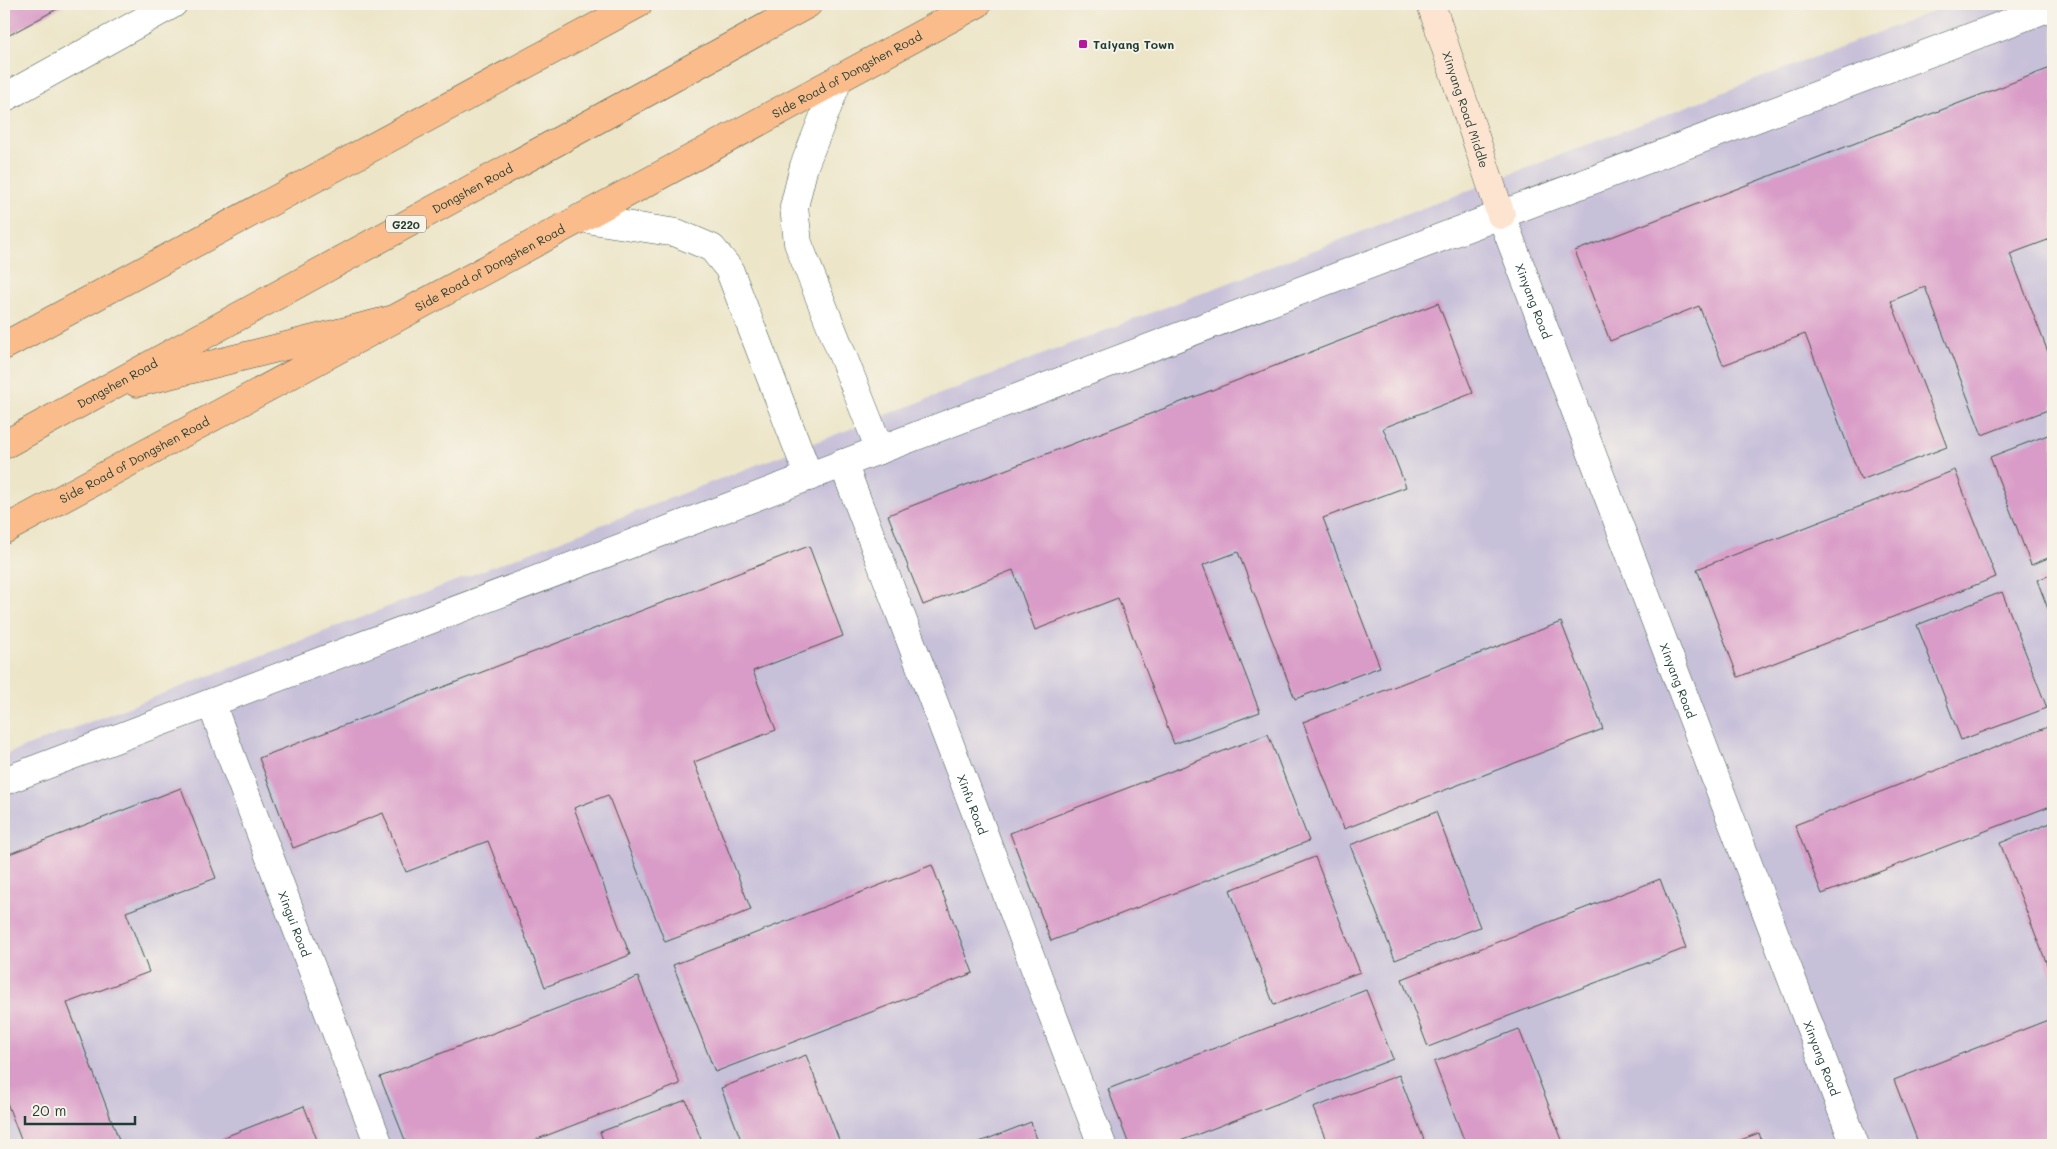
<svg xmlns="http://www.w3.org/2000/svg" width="2057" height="1149" font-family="Mali,sans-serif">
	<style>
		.industrial { fill: #c7c0d9 }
		.building { fill: #d99bc7 }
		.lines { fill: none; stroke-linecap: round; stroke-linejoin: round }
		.street-casing { stroke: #3e564a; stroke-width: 29 }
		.secondary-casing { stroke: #3e564a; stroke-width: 29 }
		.primary-casing { stroke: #3e564a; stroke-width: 29 }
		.highway-casing { stroke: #3e564a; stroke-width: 29 }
		.street { stroke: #fff; stroke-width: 28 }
		.secondary { stroke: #fde4d1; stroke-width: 28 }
		.primary { stroke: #fabc8b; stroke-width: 28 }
		.highway { stroke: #fabc8b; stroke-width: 28 }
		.poi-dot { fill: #b5179e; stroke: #f7f3e8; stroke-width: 2 }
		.labels { text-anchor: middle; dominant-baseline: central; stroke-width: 4; stroke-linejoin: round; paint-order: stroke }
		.shield { fill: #f7f3e8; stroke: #60746a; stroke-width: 1 }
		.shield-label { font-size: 11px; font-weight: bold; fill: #1f3d34 }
		.poi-label { font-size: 12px; font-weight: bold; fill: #1f3d34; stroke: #f7f3e8; text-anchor: start }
		.street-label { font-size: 12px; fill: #1f3d34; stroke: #f7f3e8 }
	</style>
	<rect width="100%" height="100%" fill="#f7f3e8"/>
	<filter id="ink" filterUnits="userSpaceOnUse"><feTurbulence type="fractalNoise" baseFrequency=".02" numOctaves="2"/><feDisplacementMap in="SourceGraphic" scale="10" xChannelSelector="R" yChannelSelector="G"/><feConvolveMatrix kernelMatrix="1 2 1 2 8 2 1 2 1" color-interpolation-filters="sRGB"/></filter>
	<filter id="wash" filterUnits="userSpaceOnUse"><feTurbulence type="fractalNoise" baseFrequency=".0096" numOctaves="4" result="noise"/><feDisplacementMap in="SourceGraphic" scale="20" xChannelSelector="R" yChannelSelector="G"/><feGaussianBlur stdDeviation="1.12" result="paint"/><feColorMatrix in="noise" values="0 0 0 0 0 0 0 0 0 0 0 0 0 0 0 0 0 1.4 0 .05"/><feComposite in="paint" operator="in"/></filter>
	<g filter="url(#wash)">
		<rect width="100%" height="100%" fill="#ece5c8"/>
		<path class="industrial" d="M1952,4H2053V1145H4V755Z"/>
		<g id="blocks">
			<path class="building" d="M4,4H66L4,38Z
				M2053,67V238L2010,254L2053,365V408L1982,435L1925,287L1891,301L1947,447L1861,480L1805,334L1723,365L1699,306L1610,341L1575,251Z
				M1438,303L1473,393L1383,428L1406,487L1323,518L1380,667L1295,699L1238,552L1203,565L1260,712L1174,744L1118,598L1035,630L1013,570L923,605L888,515Z
				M2053,433V556L2031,565L1990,457Z
				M1955,470L1996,577L1738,677L1697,569Z
				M809,546L843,636L753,671L776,730L694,762L751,910L665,942L608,795L574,808L630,955L545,987L488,841L406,872L383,813L293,848L259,758Z
				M2053,574V622L2037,580Z
				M2002,592L2047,708L1961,740L1917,625Z
				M1561,622L1603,729L1344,829L1303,722Z
				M2053,725V805L1822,894L1795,825Z
				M1268,734L1309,841L1051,941L1010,833Z
				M181,788L216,878L126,912L149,972L67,1003L121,1145H23L4,1095V856Z
				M1436,812L1480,927L1395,960L1350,845Z
				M2053,822V980L2000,843Z
				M1315,857L1360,972L1274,1005L1230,890Z
				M932,865L973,973L715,1072L673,965Z
				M1660,879L1686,948L1428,1047L1402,979Z
				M638,977L680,1084L522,1145H407L380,1077Z
				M1366,990L1393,1059L1170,1145H1129L1108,1089Z
				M2053,1018V1142L2044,1145H1919L1894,1080Z
				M1519,1029L1564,1145H1466L1434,1062Z
				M806,1055L841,1145H743L721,1088Z
				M1399,1075L1426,1145H1328L1313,1108Z
				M686,1100L703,1145H605L600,1132Z
				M304,1106L319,1145H204Z
				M1031,1122L1039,1145H972Z
				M1759,1133L1763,1145H1727Z"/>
		</g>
	</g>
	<g filter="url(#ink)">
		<use href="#blocks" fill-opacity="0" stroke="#3e564a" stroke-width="1"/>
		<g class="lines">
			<g class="street-casing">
				<g id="street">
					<path d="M839,78L804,166L794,207L798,243L880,450"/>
					<path d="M4,98L173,4"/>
					<path id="s1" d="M1501,215L1855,1145"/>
					<path d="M580,218L677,233L712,248L729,269L809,477"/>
					<path id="s2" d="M843,463L1102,1145"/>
					<path id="s3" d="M211,703L379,1145"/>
					<path d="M4,781L2053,6"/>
				</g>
			</g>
			<g class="secondary-casing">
				<g id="secondary">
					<path id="s4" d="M1431,4L1501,215"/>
				</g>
			</g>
			<g class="primary-casing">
				<g id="primary">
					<path id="s5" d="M4,530L977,4"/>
				</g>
			</g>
			<g class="highway-casing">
				<g id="highway">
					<path d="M4,346L638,4"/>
					<path d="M137,383L394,319"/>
					<path id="s6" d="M4,445L808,4"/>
				</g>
			</g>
			<use href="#street" class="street"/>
			<use href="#secondary" class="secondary"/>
			<use href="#primary" class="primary"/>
			<use href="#highway" class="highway"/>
		</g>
	</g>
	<rect class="poi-dot" x="1078" y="39" width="10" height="10" rx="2.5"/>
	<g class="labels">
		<rect class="shield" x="386" y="215.5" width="40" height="17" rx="4"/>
		<g class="shield-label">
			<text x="406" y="224">G220</text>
		</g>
		<g class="poi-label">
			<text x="1093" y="44">Taiyang Town</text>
		</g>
		<g class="street-label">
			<text stroke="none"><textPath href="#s5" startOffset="958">Side Road of Dongshen Road</textPath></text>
			<text stroke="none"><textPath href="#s4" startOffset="111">Xinyang Road Middle</textPath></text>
			<text stroke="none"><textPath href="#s6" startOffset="534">Dongshen Road</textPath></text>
			<text stroke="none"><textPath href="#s5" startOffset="552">Side Road of Dongshen Road</textPath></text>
			<text stroke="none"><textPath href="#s1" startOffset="92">Xinyang Road</textPath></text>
			<text stroke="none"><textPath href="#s6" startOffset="129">Dongshen Road</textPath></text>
			<text stroke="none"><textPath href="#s5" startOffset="148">Side Road of Dongshen Road</textPath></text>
			<text stroke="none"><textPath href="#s1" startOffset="498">Xinyang Road</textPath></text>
			<text stroke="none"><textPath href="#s2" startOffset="365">Xinfu Road</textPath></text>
			<text stroke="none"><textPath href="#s3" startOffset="236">Xingui Road</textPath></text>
			<text stroke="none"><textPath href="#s1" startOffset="902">Xinyang Road</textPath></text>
		</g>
	</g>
	<rect width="2057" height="1149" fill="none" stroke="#f7f3e8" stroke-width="20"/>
	<path d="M25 1116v8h110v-8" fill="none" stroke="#1f3d34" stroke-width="2.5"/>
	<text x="32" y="1116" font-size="15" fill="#1f3d34" stroke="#f7f3e8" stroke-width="4" paint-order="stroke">20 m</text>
</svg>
